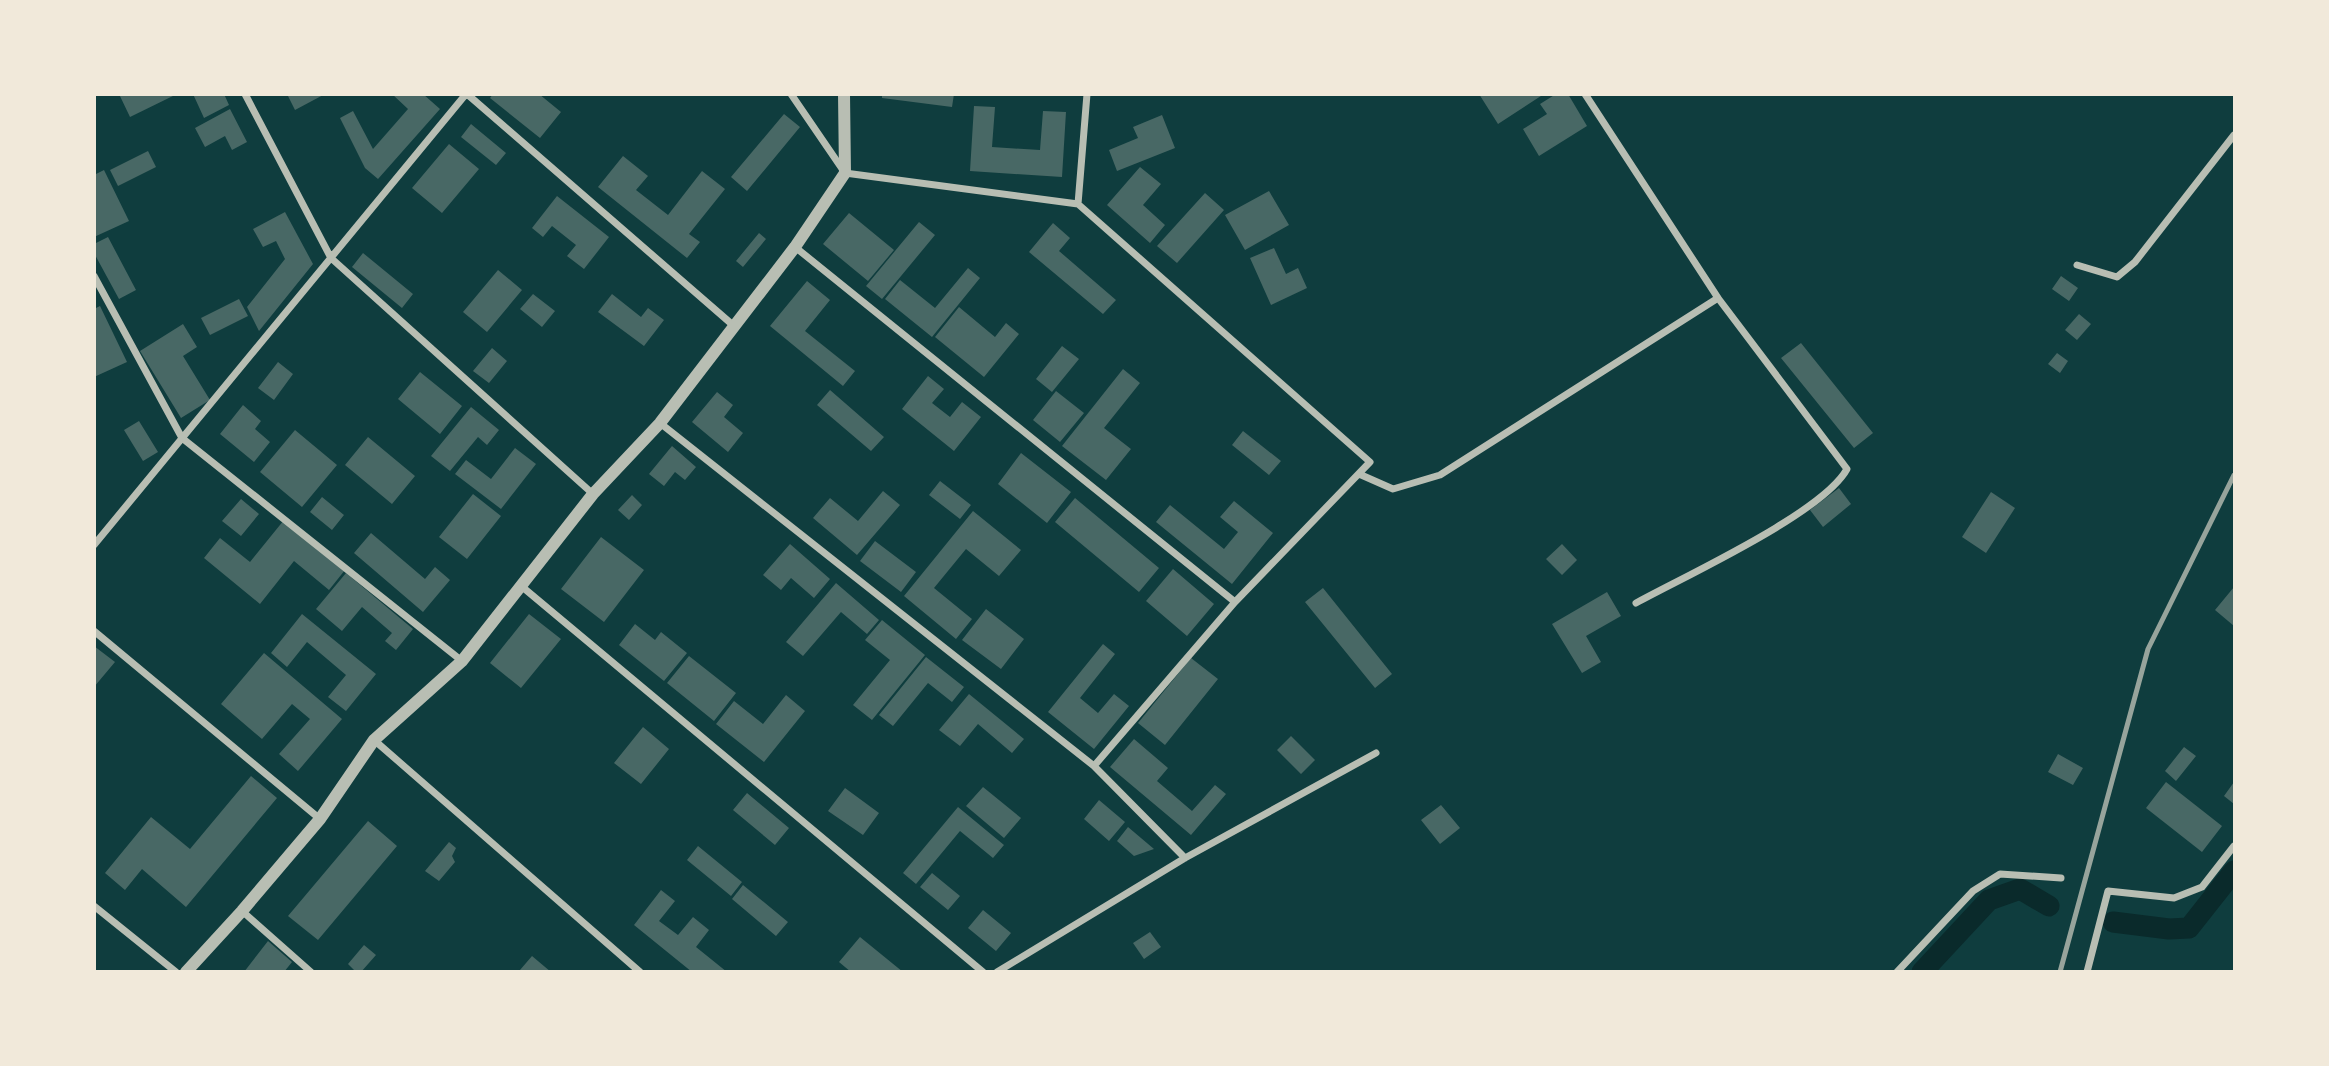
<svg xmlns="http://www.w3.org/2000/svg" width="2329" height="1066" font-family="'Source Sans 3',sans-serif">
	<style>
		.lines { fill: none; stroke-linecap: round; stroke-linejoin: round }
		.canal { stroke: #0a2a2b; stroke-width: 21 }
		.building { fill: #486865 }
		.minor { stroke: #b8beb3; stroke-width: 7 }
		.tertiary { stroke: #b8beb3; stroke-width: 12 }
		.rail { stroke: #97a49c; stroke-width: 5 }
	</style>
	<rect width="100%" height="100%" fill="#0f3d3e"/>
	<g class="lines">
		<path class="canal" d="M2113,922L2169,929L2189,928L2234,871
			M1922,972L1989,900L2020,889L2049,906"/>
	</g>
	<path class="building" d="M119,94H177L130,117Z
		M193,94H224L229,105L204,118Z
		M287,94H325L295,110Z
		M392,94H423L440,109L378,179L365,168L340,118L353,111L373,149L408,109Z
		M493,94H539L561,112L540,138L490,98Z
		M882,94H954L952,107L882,98Z
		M1479,94H1544L1498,124Z
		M1556,94H1568L1587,126L1539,156L1523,129L1547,114L1540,104Z
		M974,106L995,107L992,147L1040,150L1043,111L1066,112L1062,177L970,171Z
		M230,109L247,142L232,150L225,136L205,147L195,128Z
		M784,114L800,127L747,191L731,177Z
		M1162,115L1175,148L1117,171L1109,150L1138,138L1133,127Z
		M471,124L506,153L496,165L461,137Z
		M449,144L479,169L442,213L412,188Z
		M148,151L156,167L118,186L110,170Z
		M623,156L648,176L636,190L668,215L702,171L725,189L689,234L700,242L687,258L598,187Z
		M1140,167L1161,184L1143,205L1165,225L1150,243L1107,205Z
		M104,170L129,221L94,237V175Z
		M1269,191L1289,225L1245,250L1225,215Z
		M1205,193L1224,210L1177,263L1157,246Z
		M557,196L609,237L584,269L567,256L576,245L552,226L543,237L532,228Z
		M285,212L313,264L259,331L247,307L285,259L276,241L263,247L253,229Z
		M849,213L894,250L868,281L823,244Z
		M919,222L935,235L882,299L866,286Z
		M1053,223L1070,238L1059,251L1116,300L1103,314L1029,252Z
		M759,233L766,239L743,267L736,261Z
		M108,237L136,290L119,299L94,253V244Z
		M1274,248L1286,274L1298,268L1307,288L1271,305L1250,258Z
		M363,253L413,294L402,308L352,267Z
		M968,268L980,278L932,337L885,299L900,280L935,308Z
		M498,270L522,290L487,332L463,312Z
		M2061,276L2078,288L2069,301L2052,289Z
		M807,281L830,300L805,331L855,371L843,386L770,326Z
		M533,294L555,311L542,327L520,309Z
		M612,294L641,317L648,308L664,320L644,346L598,312Z
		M239,299L248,316L210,335L201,318Z
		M100,306L127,362L94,377V309Z
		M959,307L995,337L1006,323L1019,334L984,377L935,337Z
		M2079,314L2091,324L2077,340L2065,330Z
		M183,324L197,347L183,356L210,400L181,418L140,351Z
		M1801,343L1873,433L1854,448L1781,358Z
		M1062,346L1079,359L1052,392L1036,379Z
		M492,348L507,361L489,383L473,371Z
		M2057,353L2068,361L2060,373L2048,364Z
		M278,362L293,374L274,400L258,388Z
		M1123,369L1140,383L1104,428L1131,449L1106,480L1062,446Z
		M420,372L462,406L440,434L398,399Z
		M928,376L944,389L932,403L950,417L962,402L981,417L954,451L902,409Z
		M830,390L884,437L871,451L817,405Z
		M1056,391L1084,413L1060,442L1033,420Z
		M717,392L733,405L724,417L743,433L728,452L692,422Z
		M243,405L261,421L255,429L270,442L254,462L220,434Z
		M471,407L499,430L487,445L478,437L450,471L431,456Z
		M139,421L158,452L143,461L124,430Z
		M295,430L337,465L302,507L260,472Z
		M1243,431L1281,461L1269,475L1232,445Z
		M368,437L415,476L392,504L345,465Z
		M672,446L696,467L685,480L675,472L664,486L649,474Z
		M515,448L536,464L501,509L455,474L466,460L491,479Z
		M1021,453L1071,492L1047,523L998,484Z
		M940,481L971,505L960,519L929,495Z
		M1839,488L1851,504L1823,527L1810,510Z
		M883,491L900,505L857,555L813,518L830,498L858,521Z
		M1991,492L2015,508L1986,553L1962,537Z
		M473,494L501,516L467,559L439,537Z
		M632,495L642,505L629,520L618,510Z
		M322,497L344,515L332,530L310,512Z
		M1075,498L1159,568L1139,592L1055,522Z
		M241,499L259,514L241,536L222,521Z
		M1234,501L1273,533L1232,584L1156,522L1170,505L1224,549L1238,532L1220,517Z
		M973,511L1021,550L999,576L966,549L934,588L972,619L956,639L904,596Z
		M284,520L345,570L329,590L294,561L260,604L204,558L220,538L250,562Z
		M371,533L425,579L435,567L450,580L423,612L354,553Z
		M601,537L644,570L604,622L561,589Z
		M875,541L916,572L901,592L860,561Z
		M790,544L830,579L814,598L791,578L781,590L763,575Z
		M1562,544L1577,560L1562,575L1546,559Z
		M1173,569L1214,604L1187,636L1146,601Z
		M346,573L413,629L396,650L385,641L392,633L362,607L342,631L316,609Z
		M836,583L879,620L867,634L841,612L803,656L786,642Z
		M2234,587V626L2215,610Z
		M1323,588L1392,674L1375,688L1305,602Z
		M1607,592L1621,616L1586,636L1601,662L1582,673L1552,624Z
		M986,609L1024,639L1001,669L962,640Z
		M302,614L376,674L346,711L328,697L346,675L307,642L287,667L271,653Z
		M529,614L561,639L521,688L490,663Z
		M882,620L925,655L872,720L853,705L890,660L865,640Z
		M635,624L655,640L661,632L687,653L664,681L619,645Z
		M1103,644L1115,654L1080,698L1098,713L1114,694L1129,706L1094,749L1048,712Z
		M94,646L115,662L94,687Z
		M264,653L342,719L298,771L279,754L310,719L292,704L262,739L221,704Z
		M689,656L736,693L714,721L667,683Z
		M926,657L964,687L952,702L928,683L893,726L879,715Z
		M1191,658L1218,679L1165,745L1138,723Z
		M969,694L1024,739L1012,753L978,724L960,746L939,730Z
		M786,695L805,711L764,762L716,724L734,701L763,724Z
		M643,727L669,749L641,784L614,763Z
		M1291,736L1315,760L1301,774L1277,750Z
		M1134,739L1168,768L1157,781L1192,811L1215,785L1226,794L1191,835L1110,767Z
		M2184,747L2196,756L2176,781L2165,771Z
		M2058,754L2083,768L2073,785L2048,772Z
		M251,776L277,798L186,907L142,869L125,890L105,873L151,817L190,849Z
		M2166,782L2222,826L2202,852L2146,808Z
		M2234,782V804L2224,796Z
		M983,787L1021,818L1004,838L966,806Z
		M845,788L879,813L863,835L828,811Z
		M747,793L789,828L775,845L733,810Z
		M1099,800L1125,822L1109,841L1084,819Z
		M1441,805L1460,828L1440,844L1421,820Z
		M958,807L1004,845L993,858L960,831L916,884L903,873Z
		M368,821L397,846L318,940L288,916Z
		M1128,827L1154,849L1134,856L1117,841Z
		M449,842L456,848L452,856L455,862L439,881L425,871Z
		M698,846L742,882L731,896L687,860Z
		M932,873L960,896L948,910L920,887Z
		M743,885L788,922L776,936L732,899Z
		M661,890L675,901L659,921L678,935L693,917L709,930L696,947L727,972H692L634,925Z
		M983,910L1011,933L996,951L968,928Z
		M1150,932L1161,947L1144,959L1133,943Z
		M860,937L903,972H851L839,962Z
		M268,941L292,962L284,972H244Z
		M364,945L376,955L361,972H356L348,964Z
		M532,956L551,972L520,970Z"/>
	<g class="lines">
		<path class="minor" d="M245,94L331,258L593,494
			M467,94L734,326
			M791,94L845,173L1078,204L1370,462L1235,602L1094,766
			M1585,94L1718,298
			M1078,204L1087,94
			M795,247L1235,602
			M2077,265L2117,277L2135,262L2234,135
			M94,276L182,438L462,661
			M660,423L1094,766L1185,858
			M1359,474L1393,489L1440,475L1718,298L1847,469C1823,513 1685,576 1636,603
			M94,545L466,94
			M520,585L983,972
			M94,631L320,819
			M374,740L640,972
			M94,906L176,972
			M242,911L311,972
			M997,972L1185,858L1376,753
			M1897,972L1973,891L2000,874L2061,878
			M2087,972L2108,891L2174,898L2202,887L2234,846"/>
		<path class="tertiary" d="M186,972L242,911L320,819L374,740L462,661L593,494L660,423L795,247L845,173L844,94"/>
		<path class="rail" d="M2060,972L2148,649L2234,475"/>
	</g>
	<rect width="2329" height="1066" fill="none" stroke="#f1e9da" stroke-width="192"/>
</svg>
